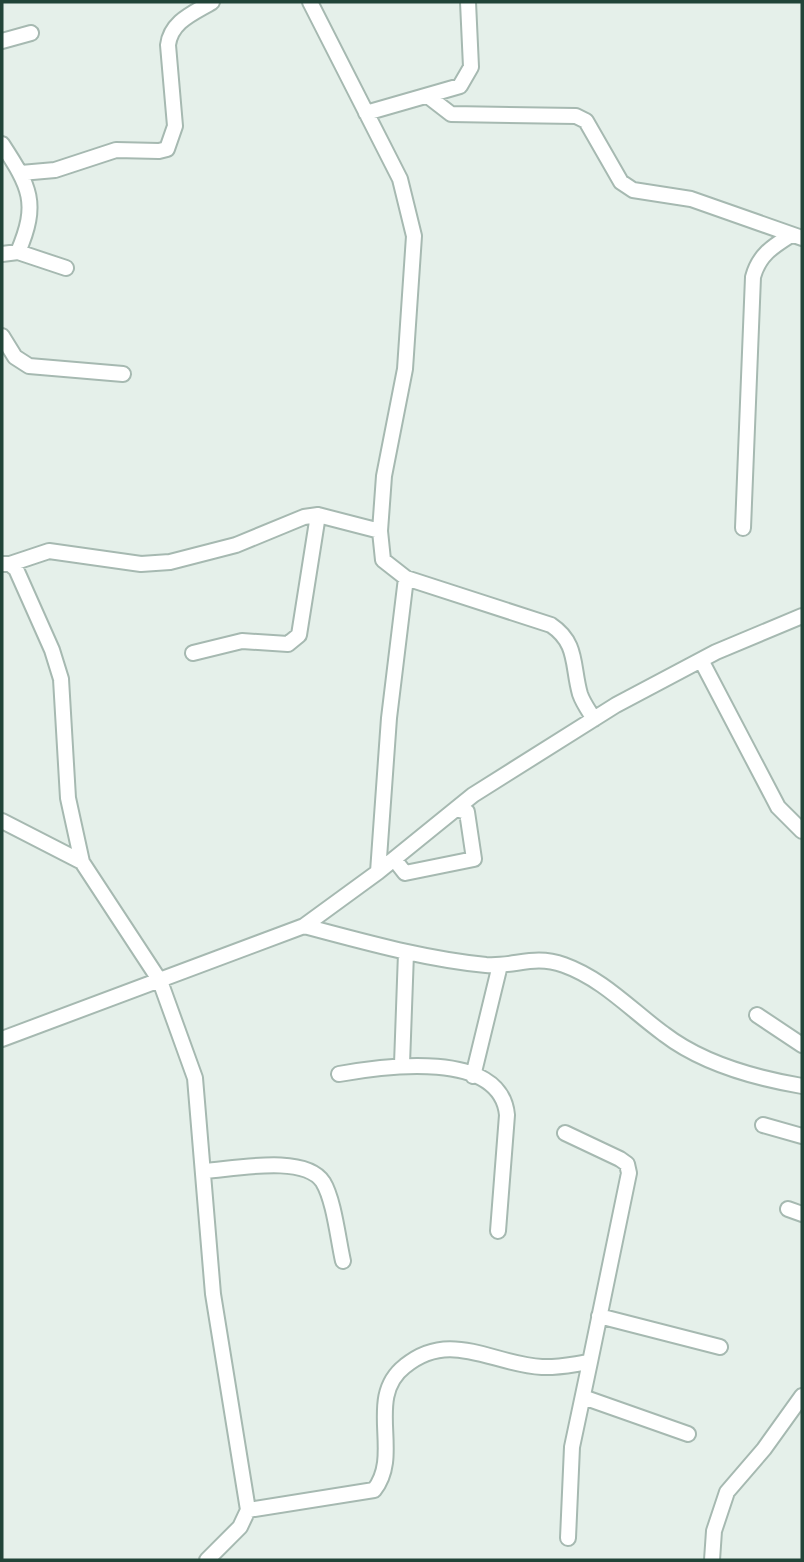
<svg xmlns="http://www.w3.org/2000/svg" width="804" height="1562" font-family="Manrope,sans-serif">
	<style>
		.lines { fill: none; stroke-linecap: round; stroke-linejoin: round }
		.minor-casing { stroke: #a6b9b1; stroke-width: 18 }
		.minor { stroke: #fff; stroke-width: 14 }
	</style>
	<rect width="100%" height="100%" fill="#e5f0ea"/>
	<g class="lines">
		<g class="minor-casing">
			<path id="minor" d="M310,2L400,179L414,236L405,369L384,476L380,531L383,560L406,578L551,625C578,643 572,666 580,694C583,703 589,711 594,719
				M2,41L31,33
				M429,97L451,114L576,116L586,121L621,182L633,190L691,199L802,238
				M366,113L460,86L471,67L468,2
				M2,144C30,187 39,203 18,252
				M21,173L55,170L116,150L159,151L167,149L175,126L168,45C171,21 194,13 212,2
				M2,254L18,252L66,268
				M2,336L15,357L29,366L123,374
				M743,528L753,277C759,255 772,247 791,235
				M2,564H10L16,569L52,650L61,679L68,798L82,862L160,981L195,1078L213,1294L248,1510L240,1527L207,1560
				M10,564L49,551L141,564L170,562L236,545L304,517L318,515L380,531
				M193,653L242,641L288,644L299,635L318,515
				M701,660L778,807L802,831
				M2,821L82,862
				M394,859L405,873L474,859L467,812L456,809
				M378,872L389,718L406,578
				M304,926C365,942 424,959 486,965C516,967 533,954 564,965C603,979 631,1010 664,1034C703,1064 755,1078 802,1086
				M757,1015L802,1045
				M2,1039L304,926L378,872L473,795L616,705L716,652L802,616
				M402,1064L406,953
				M339,1074C383,1066 501,1049 507,1115L498,1231
				M473,1076L500,965
				M763,1125L802,1136
				M205,1171C234,1169 305,1154 323,1182C334,1200 338,1239 343,1261
				M788,1209L802,1214
				M599,1316L720,1347
				M583,1397L688,1434
				M248,1510L374,1490C403,1454 364,1398 405,1366C450,1329 491,1364 542,1367C558,1368 574,1364 590,1362L629,1173L627,1164L620,1159L565,1133
				M568,1538L572,1447L590,1362
				M712,1560L714,1531L727,1492L764,1449L802,1396"/>
		</g>
		<use href="#minor" class="minor"/>
	</g>
	<rect width="804" height="1562" fill="none" stroke="#214438" stroke-width="7"/>
</svg>
